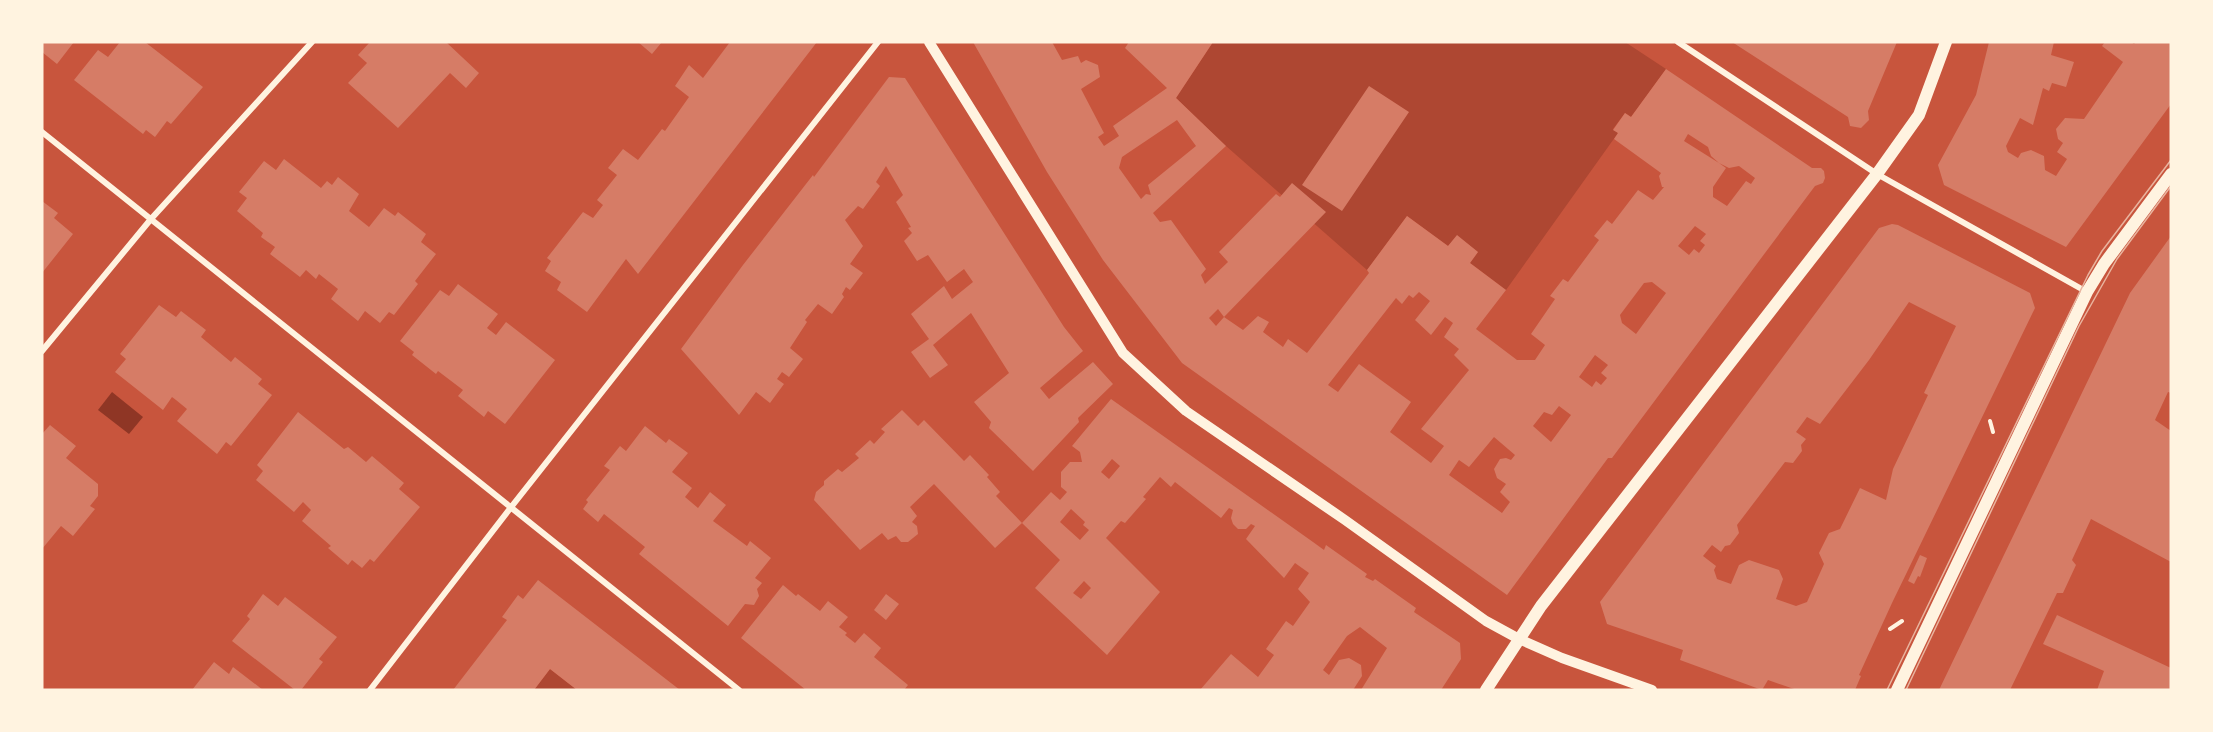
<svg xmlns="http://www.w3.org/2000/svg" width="2213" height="732" font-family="Montserrat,sans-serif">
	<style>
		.green { fill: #ae4732 }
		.water { fill: #8f3625 }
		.building { fill: #d67c66; fill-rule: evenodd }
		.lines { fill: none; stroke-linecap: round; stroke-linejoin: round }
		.path { stroke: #fff3e0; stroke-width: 4 }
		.minor { stroke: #fff3e0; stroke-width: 6 }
		.tertiary { stroke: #fff3e0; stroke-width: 10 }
		.secondary { stroke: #fff3e0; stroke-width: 12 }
		.tram { stroke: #e9b49f; stroke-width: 1.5 }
	</style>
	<rect width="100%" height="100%" fill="#c8553d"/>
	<path class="green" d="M1213,42H1625L1666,69L1631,117L1625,113L1613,129L1618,133L1506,290L1470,263L1478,252L1457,236L1448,246L1407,216L1367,270L1226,146L1176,98Z
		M550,669L577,690H534Z"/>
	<path class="water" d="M112,392L143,417L129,434L98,410Z"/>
	<path class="building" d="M42,42H74L57,64L42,52Z
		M120,42H145L203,87L171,124L167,121L155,137L146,130L143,134L74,80L98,50L108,57Z
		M370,42H446L479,73L466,88L450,73L398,128L348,83L367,63L358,55Z
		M638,42H662L652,54Z
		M730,42H817L638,274L626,259L587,312L557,290L561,282L545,271L551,261L547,258L583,212L593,218L603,205L597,200L617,175L608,168L623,149L638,160L662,129L665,131L689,97L675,86L689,65L703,78Z
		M973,42H1052L1062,60L1078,56L1081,63L1086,60L1098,65L1100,77L1081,89L1104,133L1098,137L1104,146L1119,136L1113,126L1167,88L1125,48L1129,42H1213L1176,98L1226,146L1153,213L1160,222L1171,220L1206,269L1201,275L1205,284L1228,262L1219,252L1276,194L1280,197L1292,183L1326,212L1224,317L1218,309L1209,318L1216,326L1224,317L1243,330L1258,316L1269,322L1263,332L1283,347L1288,339L1307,353L1369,273L1367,270L1407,216L1448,246L1457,235L1478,252L1470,263L1506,290L1476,329L1517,360H1535L1545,345L1531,334L1555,299L1550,296L1563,279L1568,282L1599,240L1594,236L1607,220L1612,224L1638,190L1653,200L1664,187H1662L1659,176L1661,173L1614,139L1618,133L1613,130L1625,113L1631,117L1666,69L1812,168H1821L1824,171L1825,178L1823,183L1815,186L1612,458H1608L1507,595L1182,363L1103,260L1047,172ZM1177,120L1196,146L1148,185L1151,195L1146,194L1141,199L1119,168L1122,157ZM1688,134L1708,147L1711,156L1719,163L1684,141ZM1719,163L1729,168L1739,166L1755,178L1751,184L1746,181L1727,206L1713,197V187L1726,168ZM1695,226L1706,234L1700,241L1705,245L1699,253L1694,249L1689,255L1678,246ZM1652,282L1666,293L1636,334L1622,323L1620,315L1644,283ZM1419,292L1430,301L1415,320L1431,335L1445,317L1453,323L1444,337L1459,349L1454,355L1469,370L1421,429L1444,446L1431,463L1390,432L1411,402L1359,364L1338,392L1328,385L1396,298L1402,304L1409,295L1413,298ZM1595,355L1608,365L1601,373L1607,378L1601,385L1596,381L1592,387L1579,377ZM1559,406L1571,415L1551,442L1533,426L1544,412L1552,415ZM1494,437L1515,455L1511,460L1506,458L1500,459L1494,469L1497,478L1506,484L1500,492L1510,502L1502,513L1449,475L1459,460L1469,467Z
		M1732,42H1897L1868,111L1869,120L1861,128L1850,126L1848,117Z
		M1989,42H2054L2051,55L2074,62L2066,87L2052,83L2049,91L2043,88L2033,125L2020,118L2006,146L2008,152L2018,158L2021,153L2031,150L2044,156L2045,170L2056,176L2067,159L2057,152L2063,143L2058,139L2056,129L2065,118L2084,119L2123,62L2102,46L2105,42H2131L2134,44L2136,42H2171V104L2066,247L1944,185L1938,165L1976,95Z
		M889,77L905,78L1064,327L1083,351L1040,388L1049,399L1093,362L1113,384L1078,418L1079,422L1033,471L989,428L991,422L974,402L1009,373L971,313L933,345L948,365L930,378L911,352L929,339L911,314L944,286L952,299L973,282L964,269L947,282L928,255L917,261L904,241L912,233L908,228L911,227L896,202L903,195L886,166L876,182L880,186L863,209L858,206L845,220L863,246L850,264L863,273L850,290L846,287L842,294L844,297L832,314L818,304L805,320L807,322L790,348L803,359L789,377L782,372L777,379L784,384L770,403L756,392L739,415L681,349L743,265L813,175L814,177Z
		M1369,86L1409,112L1342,211L1302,185Z
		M284,159L321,188L327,181L332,185L338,177L359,194L349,211L369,227L384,208L395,216L398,212L426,234L421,242L436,254L415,281L418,284L394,315L389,312L380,323L365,311L358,321L331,299L338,289L319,274L316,279L306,270L300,277L270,254L275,247L261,237L263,233L237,211L247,198L239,192L264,161L276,170Z
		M42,201L58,213L54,218L73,234L42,273Z
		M1892,224L1898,225L2030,293L2035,308L1892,603L1859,675L1861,676L1855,690H1797L1768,680L1762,690L1680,660L1683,650L1607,624L1600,602L1879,228ZM1909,302L1956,326L1924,393L1928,395L1893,469L1886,500L1860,488L1840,529L1829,533L1819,553L1824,564L1807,602L1796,606L1776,599L1783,579L1779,570L1749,560L1739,565L1731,584L1717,579L1714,570L1716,566L1703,556L1712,545L1721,552L1725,546L1730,545L1739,533L1737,525L1785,462L1793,463L1802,451L1801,445L1806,439L1796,432L1807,417L1820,424L1869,360Z
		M2171,236V393L2168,392L2155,420L2171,431V562L2091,519L2072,560L2076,565L2063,593H2057L2010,690H1939L2130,293Z
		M458,284L498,314L487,328L496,335L506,322L555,360L505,424L488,411L484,417L458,396L463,390L438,371L436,374L412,355L414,352L400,341L440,290L449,296Z
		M159,305L176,317L181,311L206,330L201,337L231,362L235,357L262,379L258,384L272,395L231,446L226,442L217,454L177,421L187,409L176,400L172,397L163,410L115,372L126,359L120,354Z
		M1111,399L1313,542L1324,550L1326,545L1367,574L1365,577L1373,581L1375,579L1416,608L1414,612L1460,643L1461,659L1441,690H1361L1387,648L1360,627L1347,636L1323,670L1329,675L1339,660L1349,658L1361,665L1362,676L1353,690H1200L1231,654L1258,677L1274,655L1266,649L1286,621L1293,626L1310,602L1298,589L1309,573L1295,563L1284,578L1246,539L1255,526L1251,524L1246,529H1238L1233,524L1231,518L1233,510L1229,508L1221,518L1175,482L1171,487L1160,477L1143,497L1146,499L1125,523L1121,521L1106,538L1160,592L1107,655L1035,588L1060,560L1022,523L995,548L934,484L910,507L917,516L912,522L917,526L918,534L908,542H901L896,536L888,540L882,533L860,550L814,500L816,492L824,485V481L838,469L842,472L859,458L855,454L870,440L874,444L885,432L881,429L902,410L918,426L924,420L964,461L970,455L989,475L987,477L1000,492L996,496L1022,523L1051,492L1060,500L1067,492L1061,487V472L1070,462H1082L1080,452L1072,446ZM1112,459L1120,466L1109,479L1101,472ZM1071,509L1085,522L1083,525L1089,530L1080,540L1060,522ZM1084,581L1091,588L1081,599L1073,593Z
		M298,412L344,449L348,447L366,462L372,456L404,483L399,489L420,507L374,562L370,559L362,568L352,560L348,565L328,548L331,546L302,521L311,510L303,502L294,512L256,480L263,471L257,465Z
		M50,425L76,446L66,458L98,484V496L90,506L95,509L73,536L61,526L42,549V434Z
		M645,426L666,443L669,439L688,453L672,472L692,488L685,497L698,508L710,492L726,505L713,521L747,546L750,541L771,558L755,578L762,583L757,589L759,596L754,605L745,604L728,626L639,554L645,547L604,514L598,522L583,509L588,502L586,500L610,470L604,466L620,446L626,451Z
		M1920,555L1927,558L1920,577L1918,576L1914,584L1908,581Z
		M538,580L680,690H577L550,669L534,690H453L507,620L502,617L518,595L523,599Z
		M783,585L796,596L798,594L820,611L828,601L848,617L839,627L847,633L845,635L855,643L864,633L881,648L874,657L908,685L904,690H806L741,638Z
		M263,594L278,606L285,597L337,637L319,659L323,662L301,690H295L232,641L250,619L247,616Z
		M886,594L899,604L886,620L874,610Z
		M2057,615L2171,668V690H2097L2104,671L2043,644Z
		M214,662L229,674L233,667L263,690H192Z"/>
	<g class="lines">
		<path class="path" d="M1990,421L1993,432
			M1890,629L1902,621"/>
		<path class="minor" d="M1678,42L1877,174L2087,292
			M42,132L739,690
			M42,351L151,219L312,42
			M370,690L512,506L878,42"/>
		<path class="tertiary" d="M929,42L1123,353L1186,411L1345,520L1486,621L1519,639L1562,658L1652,690"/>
		<path class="secondary" d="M1486,690L1541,606L1877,174L1919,115L1946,42
			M1897,690L2087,292L2104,264L2171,174"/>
		<path class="tram" d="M1887,690L2088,275L2102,251L2171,160
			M1906,690L2079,326L2117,259L2171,186"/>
	</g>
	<rect width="2213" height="732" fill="none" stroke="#fff3e0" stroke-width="87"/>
</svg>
